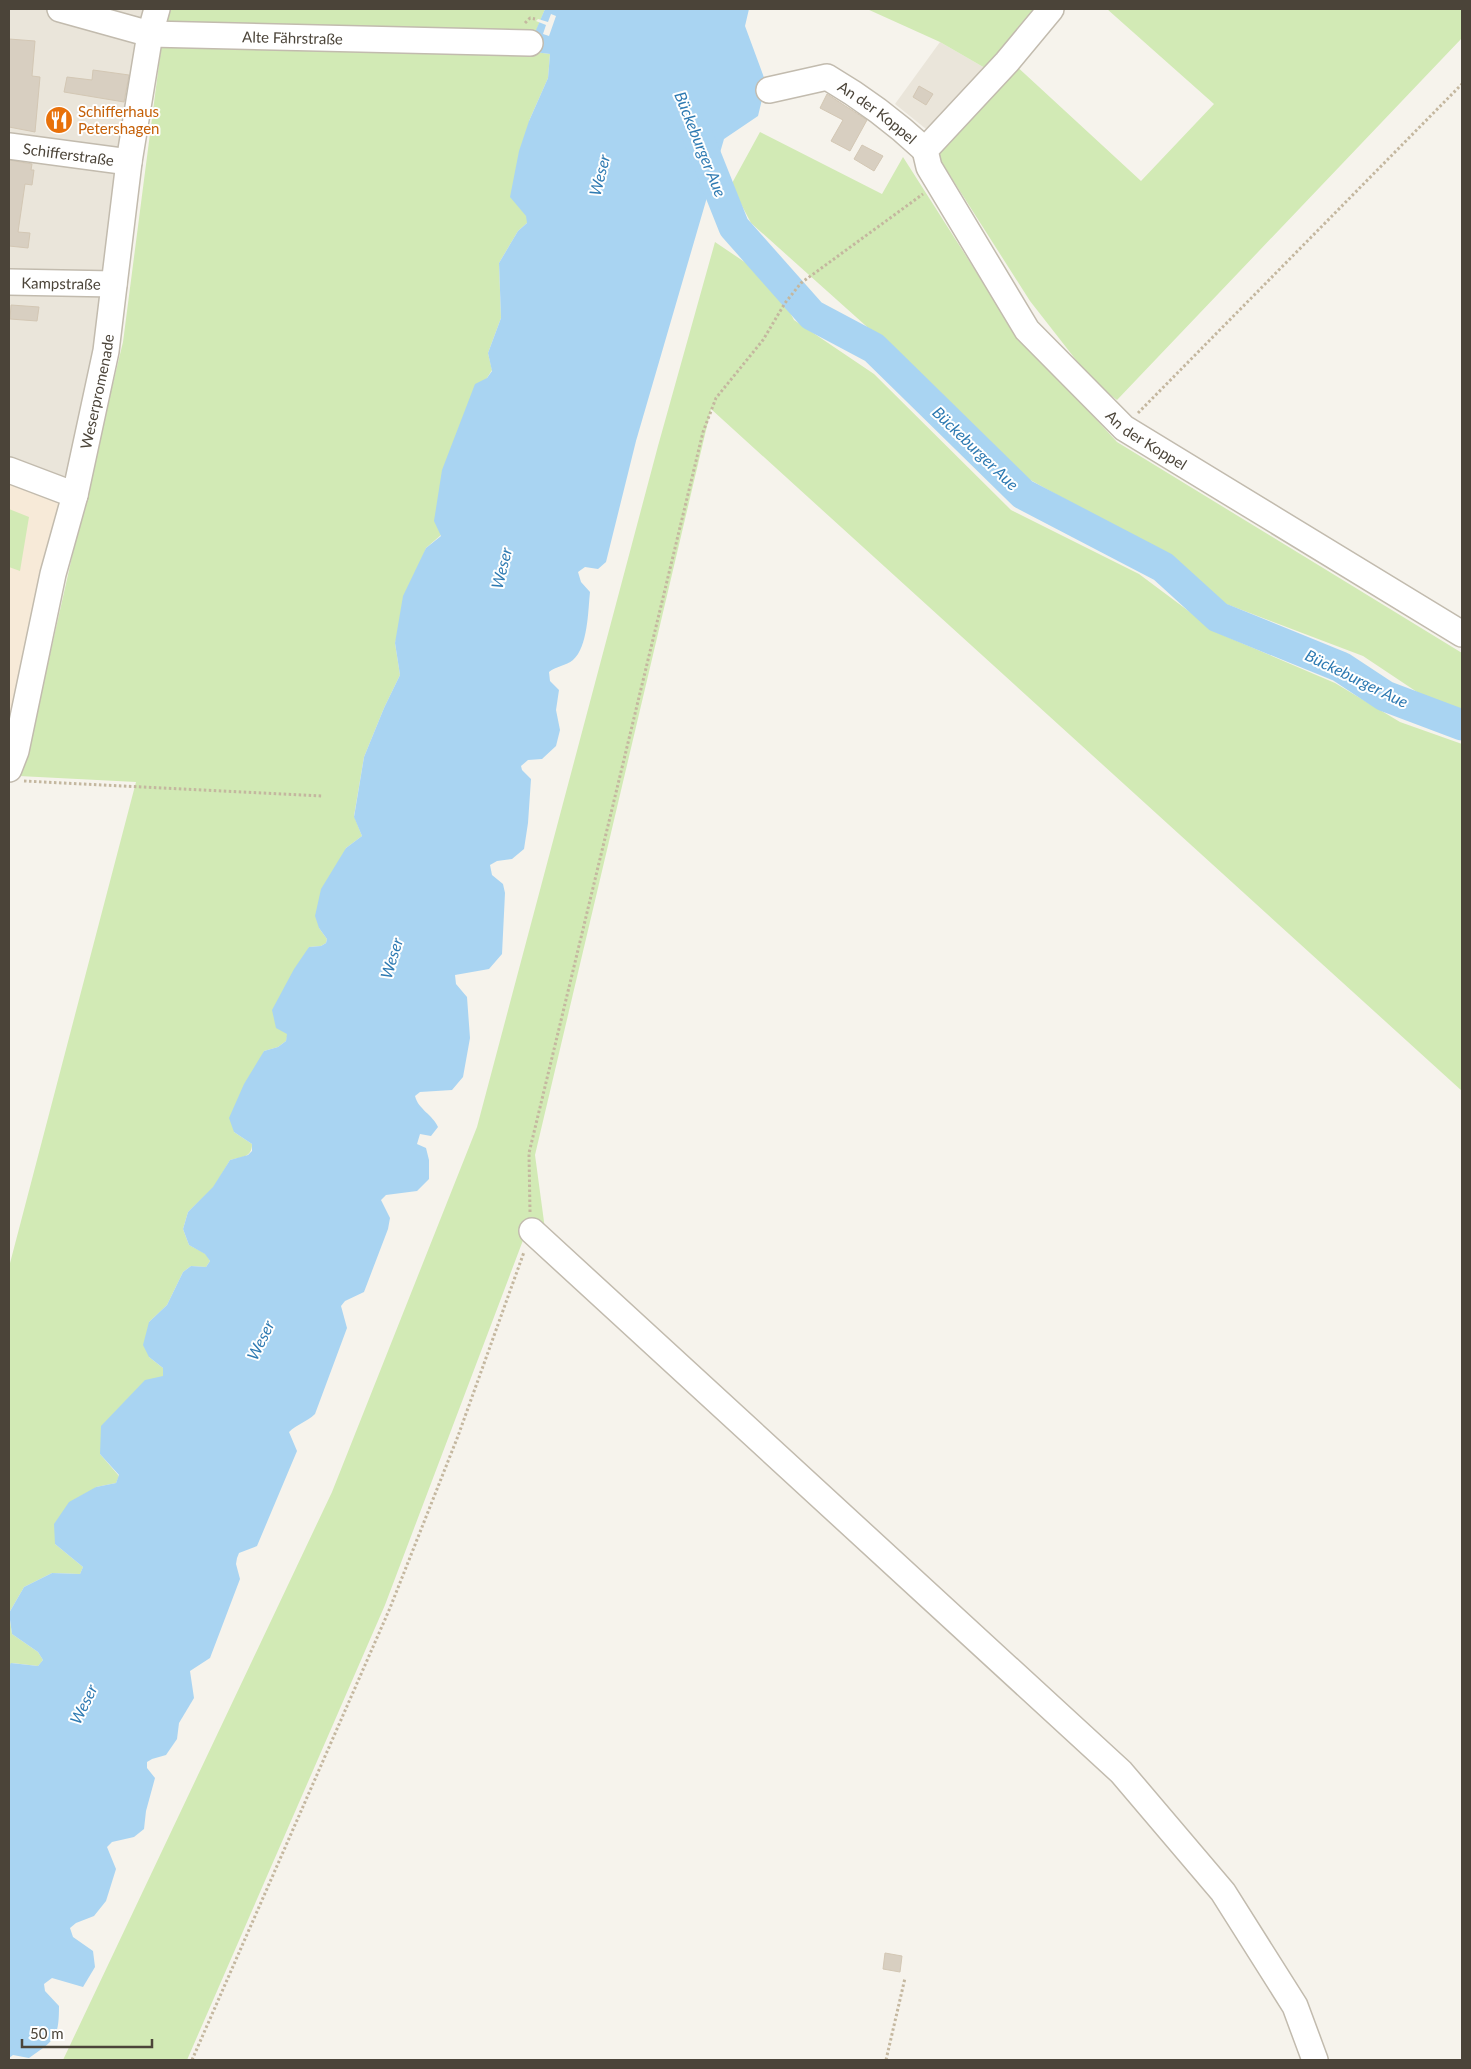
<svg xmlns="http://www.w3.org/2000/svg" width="1471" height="2069" font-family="Lato,sans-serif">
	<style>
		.residential { fill: #eae5da }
		.commercial { fill: #f7ead8 }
		.green { fill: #d2eab5 }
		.water { fill: #a9d4f2 }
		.pier { fill: #f6f3ec }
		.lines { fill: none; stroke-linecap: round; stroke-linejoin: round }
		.river { stroke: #a9d4f2; stroke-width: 31 }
		.building { fill: #d8cfc1; stroke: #d3c7b4 }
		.minor-casing { stroke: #c2bbae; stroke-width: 28 }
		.path { stroke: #c4b79f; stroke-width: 3; stroke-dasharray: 2.5 2.5; stroke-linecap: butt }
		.minor { stroke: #fff; stroke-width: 25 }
		.labels { text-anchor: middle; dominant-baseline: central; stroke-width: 4; stroke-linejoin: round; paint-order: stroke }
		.street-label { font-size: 15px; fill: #4b4439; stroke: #fff }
		.food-label { font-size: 15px; fill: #c56008; stroke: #fff; text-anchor: start }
		.water-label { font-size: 16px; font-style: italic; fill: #2e7ab2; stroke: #fff }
	</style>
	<rect width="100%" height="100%" fill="#f6f3ec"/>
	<path class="residential" d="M9,9H147L109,291L73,488L9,464Z
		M940,42L985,68L931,133L895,104Z"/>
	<path class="commercial" d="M9,475L70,496L45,578L9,721Z"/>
	<path class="green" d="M170,9H545L528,51L550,54L548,78L529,121L527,223L518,231L499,263L501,318L488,353L492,370L487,378L441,535L426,548L395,643L400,675L384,708L364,757L354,816L362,836L346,848L319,928L327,939L326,943L321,946L309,947L286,1041L278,1047L264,1051L234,1132L252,1144C252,1158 241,1157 230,1160L214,1187L188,1212L183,1229L189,1245L206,1254L210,1261L206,1267L191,1266L183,1272L167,1305L149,1322V1357L163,1368L164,1376L100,1454L119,1476L116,1483L96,1487L55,1544L83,1567L80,1574L52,1573L24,1587L9,1613V1267L136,782L19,776L37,712L86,495L123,342L162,41Z
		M867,9H1034L985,68L940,42Z
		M1107,9H1462V38L1117,400L1094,383L1030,301L935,152L1013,63L1141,181L1214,104Z
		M760,132L882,194L903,157L1012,328L1117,442L1462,653V712L1420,694L1363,656L1221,602L1165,555L1025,477L922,376L751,223L731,185Z
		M715,242L752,267L785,303L794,320L874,374L1011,510L1139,574L1218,633L1335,683L1400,722L1462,744V1091L711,409L535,1155L545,1229L525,1235L385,1605L187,2060H63L332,1492L477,1127L658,446Z
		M9,509L29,517L20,571L9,567Z
		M9,1614L12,1634L38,1652L43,1660L38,1666L12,1663L9,1666Z"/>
	<path class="water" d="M545,9H749L745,26L766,83L758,116L724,139L636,441L606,562L598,569L585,567L578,572L581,582L590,592C588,611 588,647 573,660C566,666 556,666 549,672L550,681L559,690L556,710L560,730L556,746L542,759L528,760L521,766L522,770L531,779L528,823L524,849L512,859L497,861L490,865L492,875L503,884L505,893L502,954L489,969L455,975L456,984L467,997L470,1038L463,1077L452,1090L420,1092L415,1096C418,1109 433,1115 438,1127L431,1136L420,1134L417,1144L426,1148L429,1160V1179L417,1191L386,1195L381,1200L390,1218L388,1229L364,1292L345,1301L341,1306L347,1328L315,1414C307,1422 297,1424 289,1432L297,1451L257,1546L239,1553L237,1558L236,1564L240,1579L210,1658L190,1671L194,1698L179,1723L177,1739L166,1755L152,1759L147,1762V1768L155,1778L146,1811L144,1829L134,1837L112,1842L107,1847L116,1869L106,1901L94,1916L76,1923L70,1928L73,1937L93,1951L95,1967L83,1987L52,1978L44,1984L45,1991L59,2006C59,2038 55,2040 29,2058L13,2055L9,2058V1666L11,1663L38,1666L43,1660L38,1652L12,1634L9,1613L24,1587L52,1573L80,1574L83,1567L55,1544L54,1524L69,1502L96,1487L116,1483L119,1475L100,1454L101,1426L145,1380L163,1376V1368L149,1357L143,1345L149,1322L167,1305L183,1272L191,1266L206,1267L210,1261L205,1254L189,1245L183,1229L188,1212L213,1187L230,1160L248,1155L252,1151V1144L234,1132L229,1118L244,1084L264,1051L278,1047L286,1041L287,1034L276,1028L272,1010L294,969L309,947L321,946L326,943L327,939L319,928L315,916L321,889L346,848L362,836L354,817L364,757L384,708L400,675L395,643L403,596L426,548L441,536L434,521L442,470L475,384L487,378L492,371L488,353L501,318L499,263L518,231L527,223L526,216L510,197L519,151L529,121L548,78L550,54L527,51Z"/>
	<path class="pier" d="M551,14L556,16L549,36L543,34L546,25L536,21L538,19L548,22Z"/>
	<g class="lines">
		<path class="river" d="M697,134L734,227L812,315L874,348L1023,494L1163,567L1218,617L1341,667L1385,696L1462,725"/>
	</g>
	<path class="building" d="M9,39L35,41L32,76L40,77L35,132L9,127Z
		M93,70L129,75L124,102L64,92L67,77L92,80Z
		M919,86L933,94L926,105L913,97Z
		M827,94L867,120L850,151L831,141L843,120L820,108Z
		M862,145L883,156L874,171L854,159Z
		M9,160L32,164L31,170H34L32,185L25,184L18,232L30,233L28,248L9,246Z
		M11,305L39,307L37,321L10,319Z
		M885,1953L902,1956L900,1972L883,1969Z"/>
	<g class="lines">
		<g class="minor-casing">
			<g id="minor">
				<path id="s1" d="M60,9L150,34L530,43"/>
				<path id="s2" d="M1051,9L1007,62L925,150L929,167L1027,330L1124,428L1462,634"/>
				<path id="s3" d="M769,90L827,77C863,98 895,122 925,150"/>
				<path id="s4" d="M9,146L129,162"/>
				<path id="s5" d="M9,282L114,284"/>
				<path d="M9,470L75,495"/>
				<path id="s6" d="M9,769L16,751L53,574L75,495L106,351L129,162L150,34L157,9"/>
				<path d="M532,1231L1121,1772L1223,1892L1295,2006L1315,2060"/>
			</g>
		</g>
		<path class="path" d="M525,23L530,18L535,19
			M1138,413L1462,84
			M24,781L323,796
			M530,1212L529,1153L703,432L716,398L763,340L785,303L801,283L923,194
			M192,2060L390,1608L458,1436L524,1252
			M886,2060L905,1978"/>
		<use href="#minor" class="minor"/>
	</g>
	<defs>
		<g id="restaurant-disc" transform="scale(1.4375)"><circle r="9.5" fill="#e8710a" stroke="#fff"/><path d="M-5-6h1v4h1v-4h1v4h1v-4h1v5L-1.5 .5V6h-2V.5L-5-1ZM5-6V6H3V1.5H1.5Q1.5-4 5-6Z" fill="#fff"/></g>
	</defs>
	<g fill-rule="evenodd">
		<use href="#restaurant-disc" x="59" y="120"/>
	</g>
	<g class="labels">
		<g class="street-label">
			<text stroke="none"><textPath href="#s1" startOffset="236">Alte Fährstraße</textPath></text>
			<text stroke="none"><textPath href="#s3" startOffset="121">An der Koppel</textPath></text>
			<text stroke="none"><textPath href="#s4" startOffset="60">Schifferstraße</textPath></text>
			<text stroke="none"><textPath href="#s5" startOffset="52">Kampstraße</textPath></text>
			<text stroke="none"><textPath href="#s6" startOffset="388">Weserpromenade</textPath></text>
			<text stroke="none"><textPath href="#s2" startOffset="560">An der Koppel</textPath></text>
		</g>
		<g class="food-label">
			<text x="78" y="111">Schifferhaus<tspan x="78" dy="17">Petershagen</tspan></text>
		</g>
		<g class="water-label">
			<text transform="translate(701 144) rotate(68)">Bückeburger Aue</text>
			<text transform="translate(599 175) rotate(-76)">Weser</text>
			<text transform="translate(976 448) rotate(44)">Bückeburger Aue</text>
			<text transform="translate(501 568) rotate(-76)">Weser</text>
			<text transform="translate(1357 678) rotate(26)">Bückeburger Aue</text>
			<text transform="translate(391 958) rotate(-73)">Weser</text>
			<text transform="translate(260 1340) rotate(-64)">Weser</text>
			<text transform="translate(83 1704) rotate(-64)">Weser</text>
		</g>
	</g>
	<rect width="1471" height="2069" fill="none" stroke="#4b4439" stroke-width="20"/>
	<path d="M22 2039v8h130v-8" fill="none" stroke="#4b4439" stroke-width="2.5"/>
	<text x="30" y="2039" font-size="15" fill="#4b4439" stroke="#ffffff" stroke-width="4" paint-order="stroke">50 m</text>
</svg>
